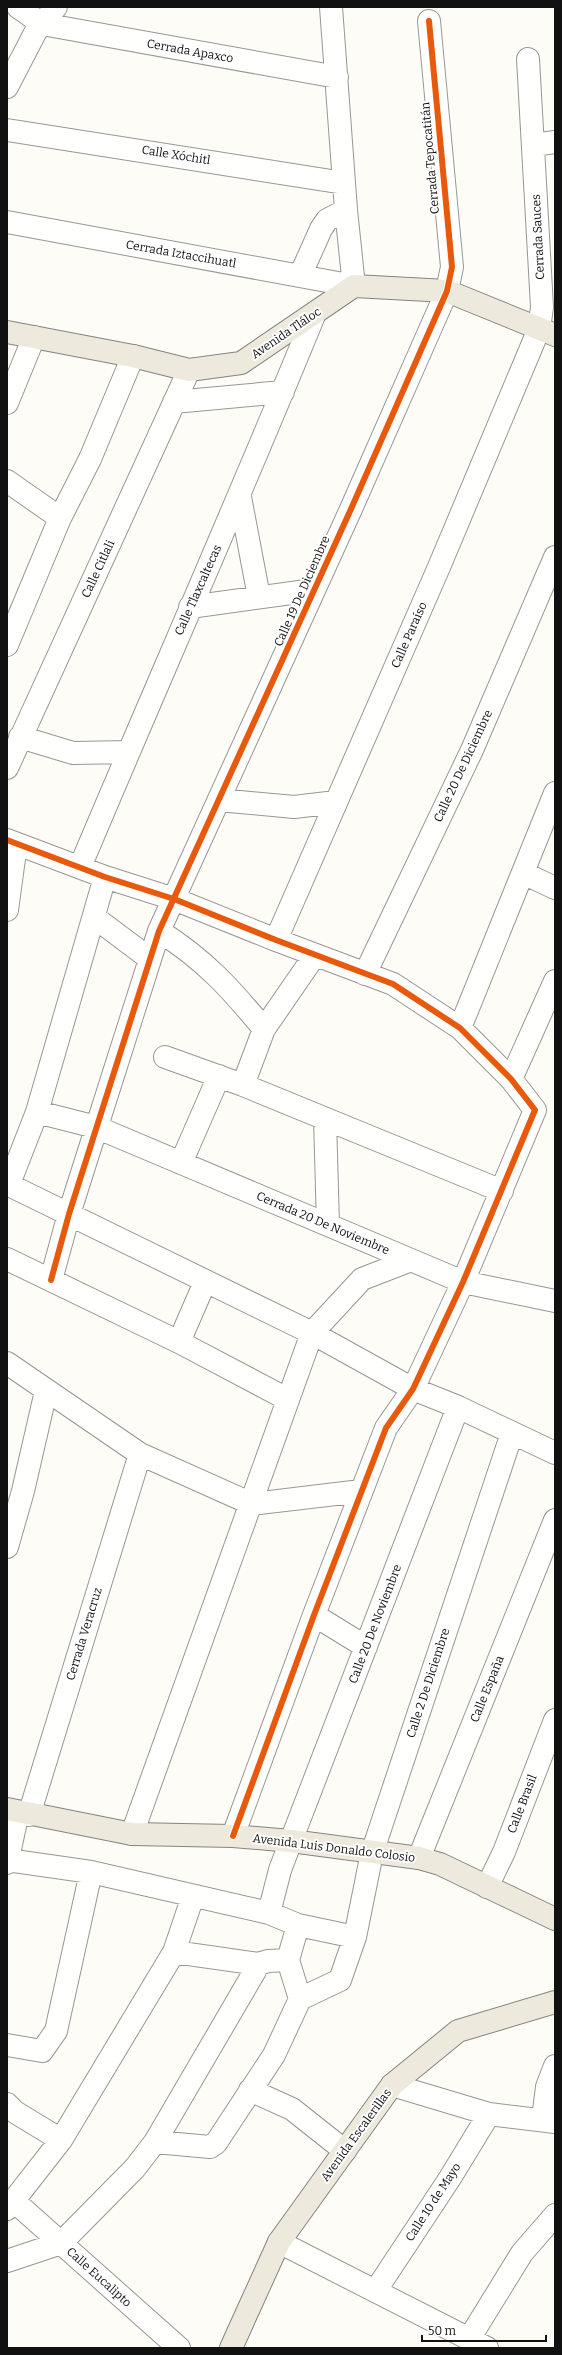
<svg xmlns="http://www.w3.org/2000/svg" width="562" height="2355" font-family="Bitter,serif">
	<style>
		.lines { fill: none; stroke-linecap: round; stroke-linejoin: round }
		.minor-casing { stroke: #979795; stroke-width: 24 }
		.major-casing { stroke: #858482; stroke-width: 24 }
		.minor { stroke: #fffffe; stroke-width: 22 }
		.major { stroke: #ede9dc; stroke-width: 22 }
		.cycleway-casing { stroke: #fff; stroke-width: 8 }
		.cycleway { stroke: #e8590c; stroke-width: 6 }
		.labels { text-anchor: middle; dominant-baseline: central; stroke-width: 4; stroke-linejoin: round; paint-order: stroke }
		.street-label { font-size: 12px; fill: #111; stroke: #fff }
	</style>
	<rect width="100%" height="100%" fill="#fdfcf7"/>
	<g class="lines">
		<g class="minor-casing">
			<path id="minor" d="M18,7L42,24L337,77
				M7,87L36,31L56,7
				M7,130L344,183
				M533,145L555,142
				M7,222L354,286L346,210L331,7
				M300,276L321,229L327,220L346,210
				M174,402L283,392
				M7,403L34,337
				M7,481L60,518
				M240,497L259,597
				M190,607L314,590
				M7,645L60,518L90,459L133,356
				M20,737L73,753L128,752
				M7,768L189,370
				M219,800L294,807L336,802
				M7,840L105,877L174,899L276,940L393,984L460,1028L511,1079L535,1110L463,1282L413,1389L386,1428L314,1615L233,1836
				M80,867C158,682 239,499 315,313
				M523,873L555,888
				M7,910L16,844
				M94,917L150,959
				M159,931C204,959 231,989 264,1029
				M276,940L439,567L539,329L542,307L528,59
				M365,974L472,750L555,557
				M460,1028L555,793
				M165,1057L243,1085L502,1191
				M511,1079L555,981
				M243,1085L264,1029L315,955
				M37,1112L96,1127L463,1282L555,1301
				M325,1119L328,1225
				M181,1163L219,1076
				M7,1184L312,1333L413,1389L458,1407L555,1453
				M9,1184L37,1112L105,877
				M7,1259L179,1342L287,1399
				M51,1280L69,1214L159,931L351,509L447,291L452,267L429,21
				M179,1342L205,1282
				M7,1363L140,1454L252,1504L361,1491
				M7,1547L23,1491L46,1391
				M314,1615L366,1647
				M29,1815L140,1454
				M132,1834L312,1333L362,1279L411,1260
				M419,1858L555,1520
				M7,1860L91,1872L269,1913L298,1925L355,1937
				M7,1863L18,1812
				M487,1887L504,1852L555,1720
				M269,1913L280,1870L291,1841L458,1407
				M174,1952L259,1964
				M300,1999L340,1980L355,1937L372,1853L512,1433
				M7,2045L42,2051L56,2031L91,1872
				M392,2085L489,2114L555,2122
				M250,2090L292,2109L345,2151
				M7,2104L15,2112L61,2140L7,2209
				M543,2119L547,2087L555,2066
				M61,2140L174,1952L193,1896
				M155,2142L210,2147L216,2143L274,2055L300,1999L288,1960
				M14,2201L61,2243L135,2168L155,2142L259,1964L268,1961L288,1960L298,1925
				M279,2242L487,2348
				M7,2261L61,2243L179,2348
				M376,2290L450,2178L489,2114
				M469,2339L522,2253L555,2215"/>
		</g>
		<g class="major-casing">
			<path id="major" d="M7,332L133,356L189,370L241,363L354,286L447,291L555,335
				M7,1809L132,1834L233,1836L291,1841L419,1858L440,1864L555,1919
				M231,2348L279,2242L392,2085L458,2031L555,2002"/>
		</g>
		<use href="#minor" class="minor"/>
		<use href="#major" class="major"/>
		<g class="cycleway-casing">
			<path id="cycleway" d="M7,840L105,877L174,899L276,940L393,984L460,1028L511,1079L535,1110L463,1282L413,1389L386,1428L314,1615L233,1836
				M51,1280L69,1214L159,931L351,509L447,291L452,267L429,21"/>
		</g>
		<use href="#cycleway" class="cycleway"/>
	</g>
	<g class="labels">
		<g class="street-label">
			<text transform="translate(190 51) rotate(10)">Cerrada Apaxco</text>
			<text transform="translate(176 155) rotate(9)">Calle Xóchitl</text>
			<text transform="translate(430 158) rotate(-95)">Cerrada Tepocatitán</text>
			<text transform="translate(538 237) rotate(-93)">Cerrada Sauces</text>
			<text transform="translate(181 254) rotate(10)">Cerrada Iztaccihuatl</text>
			<text transform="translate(286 333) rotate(-34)">Avenida Tláloc</text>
			<text transform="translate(98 569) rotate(-65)">Calle Citlali</text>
			<text transform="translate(198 590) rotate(-66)">Calle Tlaxcaltecas</text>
			<text transform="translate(302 591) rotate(-66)">Calle 19 De Diciembre</text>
			<text transform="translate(409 635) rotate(-66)">Calle Paraíso</text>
			<text transform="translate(463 766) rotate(-65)">Calle 20 De Diciembre</text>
			<text transform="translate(323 1223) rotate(23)">Cerrada 20 De Noviembre</text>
			<text transform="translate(375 1624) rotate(-69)">Calle 20 De Noviembre</text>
			<text transform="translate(84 1634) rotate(-73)">Cerrada Veracruz</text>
			<text transform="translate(428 1683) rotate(-72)">Calle 2 De Diciembre</text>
			<text transform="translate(487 1689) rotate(-68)">Calle España</text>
			<text transform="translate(522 1804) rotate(-69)">Calle Brasil</text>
			<text transform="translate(334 1848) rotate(7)">Avenida Luis Donaldo Colosio</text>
			<text transform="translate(356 2135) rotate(-54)">Avenida Escalerillas</text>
			<text transform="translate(433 2202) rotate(-57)">Calle 10 de Mayo</text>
			<text transform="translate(99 2277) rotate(42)">Calle Eucalipto</text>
		</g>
	</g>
	<rect width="562" height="2355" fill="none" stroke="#111111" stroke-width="16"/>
	<path d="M422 2335v6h124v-6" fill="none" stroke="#111111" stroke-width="2"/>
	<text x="428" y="2335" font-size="12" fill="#111111" stroke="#ffffff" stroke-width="3" paint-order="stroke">50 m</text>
</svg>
